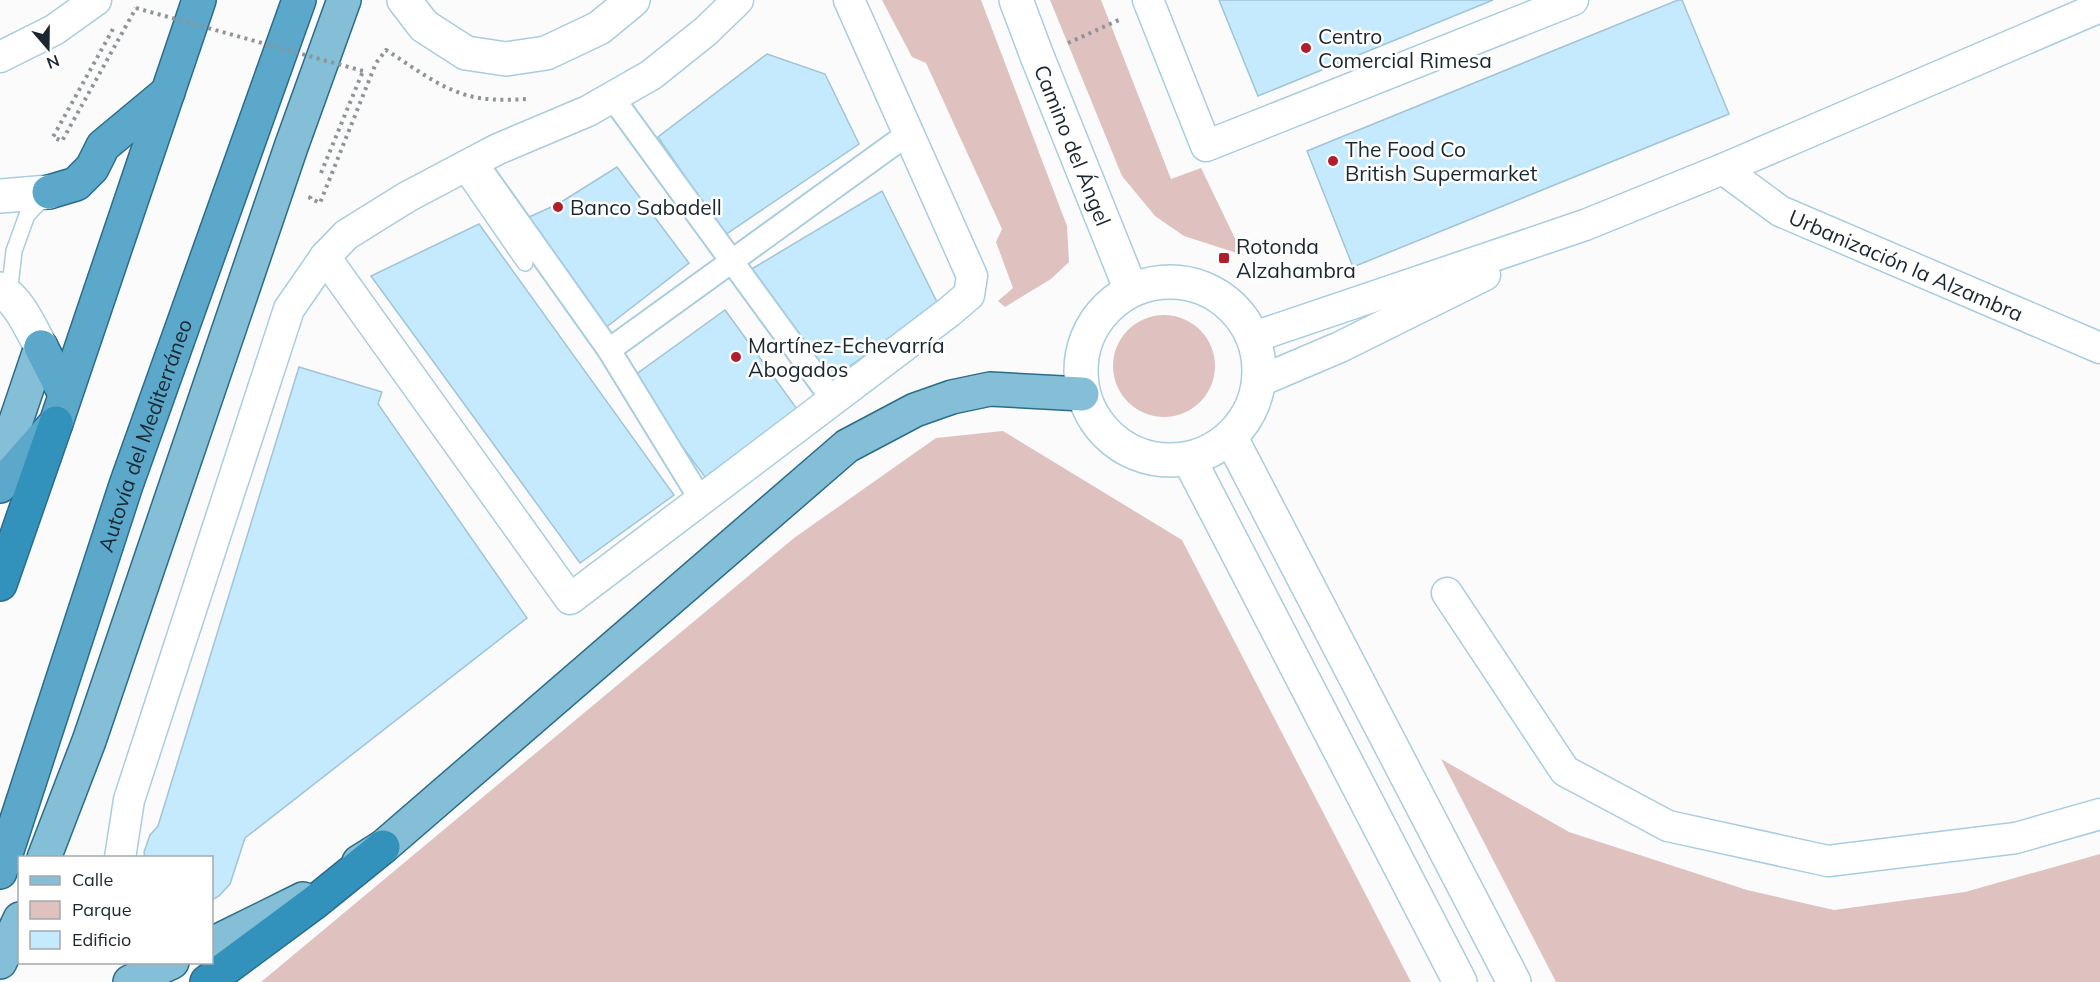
<svg xmlns="http://www.w3.org/2000/svg" width="2100" height="982" font-family="Mulish,sans-serif">
	<style>
		.green { fill: #dfc2c0 }
		.building { fill: #c5e9fd; stroke: #a1c4d7; stroke-width: 1.5 }
		.lines { fill: none; stroke-linecap: round; stroke-linejoin: round }
		.service-casing { stroke: #a9cde0; stroke-width: 18 }
		.pedestrian-casing { stroke: #a9cde0; stroke-width: 26 }
		.minor-casing { stroke: #a9cde0; stroke-width: 33 }
		.tertiary-casing { stroke: #a9cde0; stroke-width: 36 }
		.primary-casing { stroke: #2a6d8b; stroke-width: 36 }
		.trunk-casing { stroke: #2a6d8b; stroke-width: 36 }
		.motorway-casing { stroke: #2a6d8b; stroke-width: 36 }
		.path { stroke: #8e9599; stroke-width: 4; stroke-dasharray: 3 4.5; stroke-linecap: butt }
		.service { stroke: #fff; stroke-width: 15 }
		.pedestrian { stroke: #fff; stroke-width: 22 }
		.minor { stroke: #fff; stroke-width: 30 }
		.tertiary { stroke: #fff; stroke-width: 33 }
		.primary { stroke: #84bed7; stroke-width: 33 }
		.trunk { stroke: #5ba8ca; stroke-width: 33 }
		.motorway { stroke: #3292bc; stroke-width: 33 }
		.path-bridge { stroke: #8e9599; stroke-width: 4; stroke-dasharray: 3 4.5; stroke-linecap: butt }
		.poi-dot { fill: #b01d2b; stroke: #fff; stroke-width: 2 }
		.labels { text-anchor: middle; dominant-baseline: central; stroke-width: 5; stroke-linejoin: round; paint-order: stroke }
		.poi-label { font-size: 21px; fill: #1a272f; stroke: #fff; text-anchor: start }
		.street-label { font-size: 21px; fill: #1a272f; stroke: #fff }
	</style>
	<rect width="100%" height="100%" fill="#fbfbfb"/>
	<path class="green" d="M882,0H981L1067,226L1069,262L1051,279L1005,307L998,301L1013,288L996,242L1002,229L926,63L912,57Z
		M1050,0H1101L1171,179L1201,168L1243,255L1184,236L1155,216L1122,176Z
		M1113 366a51 51 0 1 1 102 0a51 51 0 1 1-102 0Z
		M1003,431L1182,540L1411,982H261L794,538L936,438Z
		M1441,759L1569,832L1747,890L1834,910L1965,892L2100,854V982H1556Z"/>
	<path class="building" d="M1219,0H1493L1258,96Z
		M1678,0H1682L1729,114L1353,267L1307,151Z
		M767,54L825,74L859,144L725,235L658,137Z
		M617,167L689,263L600,332L520,221L558,204Z
		M882,191L938,304L830,380L750,270Z
		M479,224L674,495L580,563L371,276Z
		M725,310L797,409L705,477L631,378Z
		M299,367L382,392L378,404L527,618L245,838L230,884L219,896L212,900V858H145L144,852L150,835L158,826Z"/>
	<g class="lines">
		<g class="service-casing">
			<path id="service" d="M460,169L525,263
				M9,295L14,251L27,215L45,196"/>
		</g>
		<g class="pedestrian-casing">
			<path id="pedestrian" d="M612,97L833,400
				M475,161L609,350L701,500
				M609,350L909,133"/>
		</g>
		<g class="minor-casing">
			<g id="minor">
				<path d="M1148,0L1206,146L1573,0"/>
				<path d="M0,57L54,30L96,0"/>
				<path id="s1" d="M1723,169L1780,211L2100,348"/>
				<path d="M325,257L570,599L949,312L969,295L972,276L849,0"/>
				<path d="M1254,337L1585,225L1723,169L2100,7"/>
				<path d="M1260,381L1340,347L1485,275"/>
				<path d="M1447,593L1565,771L1668,826L1828,861L2016,838L2100,814"/>
				<path d="M120,858L129,800L289,309L325,257L346,235L407,197L475,161L498,149L588,111L651,75L706,31L738,0"/>
			</g>
		</g>
		<g class="tertiary-casing">
			<g id="tertiary">
				<path d="M404,0L424,26L466,53L506,59L546,53L599,28L633,0"/>
				<path id="s2" d="M1016,0L1037,56L1131,290"/>
				<path d="M0,196L49,192"/>
				<circle cx="1170" cy="371" r="89"/>
				<path d="M0,289C20,302 30,327 41,347"/>
				<path d="M1231,438L1514,982"/>
				<path d="M1189,459L1460,982"/>
			</g>
		</g>
		<g class="primary-casing">
			<path id="primary" d="M0,468L41,347
				M44,858L89,741L291,147L344,0
				M359,862L383,847L847,446L915,410L952,397L990,389L1082,394
				M212,944L303,899
				M0,962L20,919
				M130,982L172,962"/>
		</g>
		<g class="trunk-casing">
			<g id="trunk">
				<path d="M49,192L76,184L92,168L103,146L168,92"/>
				<path d="M41,347L65,394"/>
				<path d="M0,486L56,423L199,0"/>
				<path id="s3" d="M0,872L126,485L299,0"/>
			</g>
		</g>
		<g class="motorway-casing">
			<path id="motorway" d="M0,584L56,423
				M207,982L315,902L383,847"/>
		</g>
		<path class="path" d="M113,29L53,137L62,141L136,8
			M1068,43L1121,19
			M321,173L363,71
			M311,196L310,198L320,203L376,63L386,50C410,65 435,85 463,94C483,101 506,100 528,99"/>
		<use href="#service" class="service"/>
		<use href="#pedestrian" class="pedestrian"/>
		<use href="#minor" class="minor"/>
		<use href="#tertiary" class="tertiary"/>
		<use href="#primary" class="primary"/>
		<use href="#trunk" class="trunk"/>
		<use href="#motorway" class="motorway"/>
		<path class="path-bridge" d="M136,8L363,71"/>
	</g>
	<g class="poi-dot">
		<circle cx="1306" cy="48" r="6"/>
		<circle cx="1333" cy="161" r="6"/>
		<circle cx="558" cy="207" r="6"/>
		<rect x="1218" y="252" width="12" height="12" rx="3"/>
		<circle cx="736" cy="357" r="6"/>
	</g>
	<g class="labels">
		<g class="poi-label">
			<text x="1318" y="36">Centro<tspan x="1318" dy="24">Comercial Rimesa</tspan></text>
			<text x="1345" y="149">The Food Co<tspan x="1345" dy="24">British Supermarket</tspan></text>
			<text x="570" y="207">Banco Sabadell</text>
			<text x="1236" y="246">Rotonda<tspan x="1236" dy="24">Alzahambra</tspan></text>
			<text x="748" y="345">Martínez-Echevarría<tspan x="748" dy="24">Abogados</tspan></text>
		</g>
		<g class="street-label">
			<text stroke="none"><textPath href="#s2" startOffset="156">Camino del Ángel</textPath></text>
			<text stroke="none"><textPath href="#s1" startOffset="208">Urbanización la Alzambra</textPath></text>
			<text stroke="none"><textPath href="#s3" startOffset="460">Autovía del Mediterráneo</textPath></text>
		</g>
	</g>
	<rect x="18" y="856" width="195" height="108" fill="#ffffff" stroke="#a3a9ac" stroke-width="1.5"/>
	<rect x="30" y="876" width="30" height="9" fill="#84bed7" stroke="#a3a9ac" stroke-width="1.5"/>
	<text x="72" y="886" font-size="18" fill="#1a272f">Calle</text>
	<rect x="30" y="901" width="30" height="18" fill="#dfc2c0" stroke="#a3a9ac" stroke-width="1.5"/>
	<text x="72" y="916" font-size="18" fill="#1a272f">Parque</text>
	<rect x="30" y="931" width="30" height="18" fill="#c5e9fd" stroke="#a3a9ac" stroke-width="1.5"/>
	<text x="72" y="946" font-size="18" fill="#1a272f">Edificio</text>
	<g transform="translate(48 48) rotate(160)" stroke="#ffffff" stroke-width="4.5" paint-order="stroke">
	<path d="M0-4.5L10 22L0 15L-10 22Z" fill="#1a272f"/>
	<text y="-9" font-size="16" font-weight="bold" text-anchor="middle" fill="#1a272f">N</text>
	</g>
</svg>
